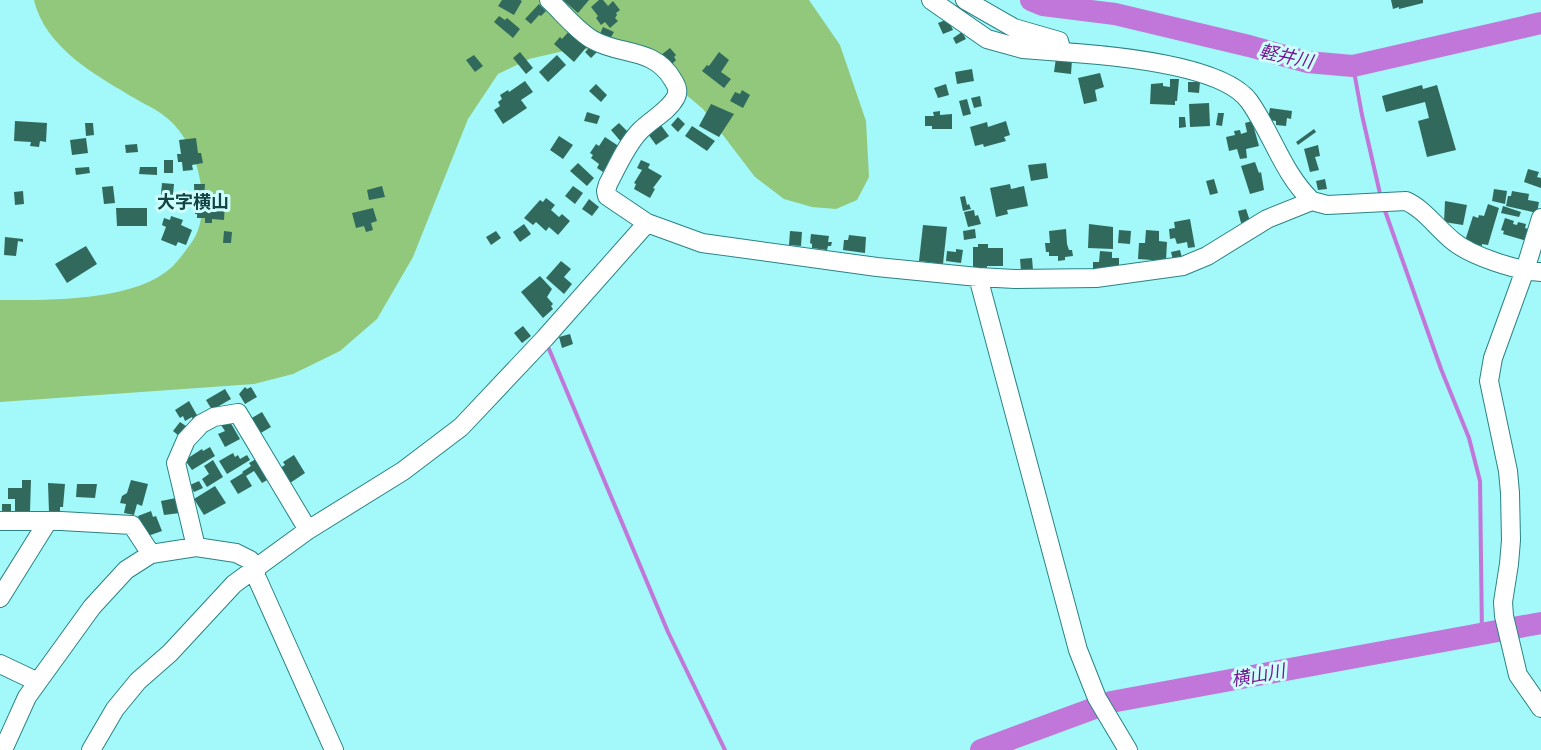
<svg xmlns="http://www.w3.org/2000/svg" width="1541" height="750" font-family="Mulish,'Noto Sans JP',sans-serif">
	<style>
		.green { fill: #92c87b }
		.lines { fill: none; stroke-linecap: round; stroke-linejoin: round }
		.stream { stroke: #c177da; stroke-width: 4 }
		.river { stroke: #c177da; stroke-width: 22 }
		.building { fill: #316a5d }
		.minor-casing { stroke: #2a8385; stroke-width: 20 }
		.minor { stroke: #fff; stroke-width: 18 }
		.labels { text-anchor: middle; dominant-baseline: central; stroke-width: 6; stroke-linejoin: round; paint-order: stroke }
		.water-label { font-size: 18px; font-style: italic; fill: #761791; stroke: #ceffff }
		.neighbourhood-label { font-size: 18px; font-weight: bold; fill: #144343; stroke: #ceffff }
	</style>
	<rect width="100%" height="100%" fill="#a3f8f9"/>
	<path class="green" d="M34,0H809L840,45L866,121L869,177L857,200L836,209L812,207L784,199L755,177L703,109L671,82L647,67L597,49L568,50L529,59L498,74L468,119L413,257L377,319L340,351L293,374L254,384L0,402V300C48,300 134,302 172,267C178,261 184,253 189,246C202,230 202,214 202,195C200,167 189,136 167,118C158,110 146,105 136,99C97,76 45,48 34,0Z"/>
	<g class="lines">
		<path class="stream" d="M1353,66L1362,115L1381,198
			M1384,208L1441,369L1469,438L1480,481L1482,635
			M549,349L668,632L725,750"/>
		<path class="river" d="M1031,0L1043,5L1115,14L1249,46L1307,62L1353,66L1541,23
			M981,750L1111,702L1541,623"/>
	</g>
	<path class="building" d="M502,0H520L522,1L514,15L498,6Z
		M563,0H589L578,13Z
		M599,0H603L608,6L613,1L620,10L616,13L617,15L615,18L618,21L610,28L605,22L601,25L596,18L598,16L591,7Z
		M1391,0H1423V3L1399,9V7L1393,9Z
		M539,4L546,11L541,16L539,15L531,24L525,19Z
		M499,16L505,20L507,18L520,29L513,38L494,22Z
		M948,19L953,30L943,34L938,23Z
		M603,27L614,32L610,39L600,34Z
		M572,28L590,43L574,62L554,44L560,37L562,39Z
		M962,32L966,39L956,44L953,38Z
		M591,46L597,52L591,58L585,52Z
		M670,48L676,55L674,57L676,60L670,66L661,55Z
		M520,52L533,68L526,74L513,58Z
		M719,52L729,60L721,72L731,79L724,88L702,71L707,65L709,66Z
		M474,55L483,66L475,72L466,60Z
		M557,55L566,65L548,82L539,72Z
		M1056,58L1072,60L1071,74L1054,72Z
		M972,69L974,81L957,84L955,72Z
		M1100,73L1104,87L1095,90L1097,101L1084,104L1078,78Z
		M1170,79H1179L1177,101H1175V105L1150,104L1151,84L1163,83V86L1170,87Z
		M525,81L533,92L521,100L527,108L503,124L494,110L500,106L498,102L502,99L500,95L508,90L509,92Z
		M1188,82H1200L1199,93L1188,92Z
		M596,84L607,95L601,102L589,91Z
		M946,84L949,95L938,98L934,88Z
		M1422,85L1423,89L1437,85L1456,150L1427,157L1418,121L1429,118L1425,102L1386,112L1382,96Z
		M742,90L750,95L743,108L730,101L735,92L740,94Z
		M980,96L982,106L974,108L971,98Z
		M967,99L971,114L963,116L959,101Z
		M1209,103L1210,126L1190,127L1189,104Z
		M711,104L734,114L719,137L699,126Z
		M1270,108L1292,111L1291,119L1287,118L1286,126L1276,125V121L1268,120Z
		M940,111V115L952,114V129H932V126H925V116H934L933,112Z
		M587,112L600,116L597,124L584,121Z
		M1218,113H1224L1222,126L1216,125Z
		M678,117L685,124L678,132L671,125Z
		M1179,117H1185L1186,127L1179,128Z
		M15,121L47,123L46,142L40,141L39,147L30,146L31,142L14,141Z
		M638,121L642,125L622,143L611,130L619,123L627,131Z
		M1006,121L1010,135L1004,137L1006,141L984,147L983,144L975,146L970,127L987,122L988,127Z
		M1252,121L1259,146L1246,149L1247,158L1240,159L1237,149L1229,151L1226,137L1235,135L1234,131L1240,130L1241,134L1247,132L1245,123Z
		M85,123H93L94,135L86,136Z
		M660,124L669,136L656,145L648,134Z
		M692,126L715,141L707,151L685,136Z
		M1314,129L1316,132L1298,145L1296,142Z
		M559,136L573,145L563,159L550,150Z
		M605,137L620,147L603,172L597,168L599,164L591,158L593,155L590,153L596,144L599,146Z
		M86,138L88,153L72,155L70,140Z
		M196,138L198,153H201L203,163L192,165L193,170L183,171L182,162H178L177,154H181L179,140Z
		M137,144L138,152L126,153L125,145Z
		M1318,145L1320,156L1315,157L1319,170L1310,172L1304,149Z
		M164,160H173V173H164Z
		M641,160L650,164L648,168L662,176L653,188L655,189L650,198L634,189L636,184L634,183L642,170L637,168Z
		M1255,162L1259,173L1261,172L1264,190L1250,194L1241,166Z
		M578,163L594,178L587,186L570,171Z
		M1046,163L1048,178L1031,181L1028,165Z
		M89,167L90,173L76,175L75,168Z
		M140,167H157V175L139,174Z
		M1528,169L1539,172L1537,177L1541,178V188L1524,182Z
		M1214,179L1218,193L1210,195L1206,181Z
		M1325,179L1327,189L1318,190L1316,181Z
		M162,183L174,184L172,205H160Z
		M194,184H205L204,200L225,202L224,220L212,219V223H205V218H197V214H195Z
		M1010,184L1011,189L1024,186L1028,206L1007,210L1008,214L996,217L990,188Z
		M113,186L115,203L104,204L102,187Z
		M382,186L385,197L369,200L367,190Z
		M573,186L583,193L575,204L565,196Z
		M1494,189L1507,191L1505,204L1492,201Z
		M23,191L24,204L15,205L14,192Z
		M1512,191L1529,194L1528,200L1539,202L1537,213L1506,206L1508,196H1511Z
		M965,196L967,205L969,204L971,209L963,211L960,197Z
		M546,198L555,205L551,210L559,217L562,214L570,221L558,235L549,227L546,231L536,222L533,225L524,218L540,200L543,202Z
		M589,199L599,207L592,216L582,209Z
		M1445,201L1467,205L1463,225L1444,222Z
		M1488,204L1499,208L1488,245L1482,244V246L1465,241L1473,216L1478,218L1479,215L1484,216Z
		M1503,206L1521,212L1519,217L1501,213Z
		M116,208H147V226H117Z
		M373,208L377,221L371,223L373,230L366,232L364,226L356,228L352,213Z
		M1246,209L1250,221L1241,223L1238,211Z
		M974,210L975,216L978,215L981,224L968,227L964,212Z
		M171,216L183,220L181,225L192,230L186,245L178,242L176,246L161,240L166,227L162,225L164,218L170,220Z
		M1505,218L1514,221L1513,224L1517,225L1518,222L1526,224L1525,228L1531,230L1527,241L1503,234L1504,231L1501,230Z
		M1190,219L1195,247L1188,248L1187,242L1177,244L1175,238L1170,239L1169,229L1175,228L1174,222Z
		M524,224L531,234L520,242L513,232Z
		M1089,224L1113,227V249L1088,248Z
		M923,225L947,227L943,264L919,261Z
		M975,229L976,238L964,240L963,231Z
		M1066,229L1067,244L1069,250H1072L1073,256L1065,257V260L1058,261V256H1049V252H1046L1045,243H1050L1049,231Z
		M1119,230L1131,231L1130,244L1118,243Z
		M1146,230L1159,231V241L1167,242L1166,261L1138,259L1139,243H1145Z
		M224,231L232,232L231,243H223Z
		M496,231L501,238L491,245L486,237Z
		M790,231L802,232L801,246L789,245Z
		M811,234L829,236L828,242H832L831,246H828L827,250L812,248V244L810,243Z
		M849,235L866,237L865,253L843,250L844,240H848Z
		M5,237L23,239V242L18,241L16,256L4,255Z
		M978,244H988V248H1003V266H987V269H976V267H973V247H978Z
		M86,246L97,264L67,283L55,264Z
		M956,249L963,250L961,263L946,261L947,251L956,252Z
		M1180,250L1182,258L1173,260L1171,252Z
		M1100,251L1112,252V258H1119V268L1108,267V270L1093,269V262H1099Z
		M1032,258L1033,270L1021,271L1020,259Z
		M561,261L571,269L564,277L572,284L564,294L546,278Z
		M540,276L552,289L547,297L553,304L551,306L553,309L543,318L521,292Z
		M523,326L531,336L522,343L514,333Z
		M570,334L573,344L562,348L559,337Z
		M245,387L247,389L251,387L257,397L245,404L239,394Z
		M225,389L231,399L212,410L206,400Z
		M189,401L198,417L193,420L192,417L185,421L183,416L180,418L175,410Z
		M262,412L271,427L259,434L250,419Z
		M229,420L240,439L225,447L218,434L225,431L221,425Z
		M180,422L186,426L179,436L173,431Z
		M210,447L215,456L192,470L185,460L202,449L203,451Z
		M233,453L235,457L238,455L240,459L247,455L250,460L227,474L219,461Z
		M294,455L305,473L290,483L280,468L285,465L283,462Z
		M256,459L269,479L262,483L254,471L246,476L252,486L238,494L230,481L243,473L242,472L251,466L249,463Z
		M213,460L223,477L207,487L202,479L209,474L204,466Z
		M22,480H31L30,511H15V499H8V488H22Z
		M131,480L148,484L142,506L137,504L134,515L124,513L126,504L120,503L122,496L127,493Z
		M199,481L203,488L194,492L190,485Z
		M48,483L65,484L63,507H60V513L49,512Z
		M77,484H97L95,498L76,497Z
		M215,486L226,503L204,515L194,499Z
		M176,498L180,513L164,515L161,501Z
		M2,504H11V512H2Z
		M151,511L153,517L156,516L162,531L145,537L138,516Z"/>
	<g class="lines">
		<g class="minor-casing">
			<path id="minor" d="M549,0C563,13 577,31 593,40C621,56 654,47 673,80C677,86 679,91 676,97C668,112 650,120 639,132C626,146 617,167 608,184L606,191L607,196L647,223L702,243L877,267L978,277L1015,279L1096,278L1183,266L1207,256L1267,219L1312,201
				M931,0L987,39L1023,49L1062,52
				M965,0L1014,28L1059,41L1062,52C1106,55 1222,64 1249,101C1272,133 1283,174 1312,201L1327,205L1406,201C1424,209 1437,228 1453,241C1471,256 1517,271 1541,272
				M1541,218L1525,270L1493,358L1489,381L1508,471L1510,493L1511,540L1509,564L1503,602L1504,616L1518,675L1541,708
				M978,277L1078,650L1097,698L1128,750
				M0,521H61L132,525L151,554
				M196,547L176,463L186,440L201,424L214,417L238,413L308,530
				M0,598L48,521
				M0,664L38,682
				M3,750L27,697L92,607L126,570L151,554L196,547L236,553L250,560L256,567V576L334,750
				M91,750L115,709L138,681L170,653L234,584L308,530L403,471L461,427L545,338L647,223"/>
		</g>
		<use href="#minor" class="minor"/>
	</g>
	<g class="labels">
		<g class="water-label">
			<text transform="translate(1286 56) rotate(12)">軽井川</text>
			<text transform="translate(1258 675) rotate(-10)">横山川</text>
		</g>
		<g class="neighbourhood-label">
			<text x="193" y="201">大字横山</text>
		</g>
	</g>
</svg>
